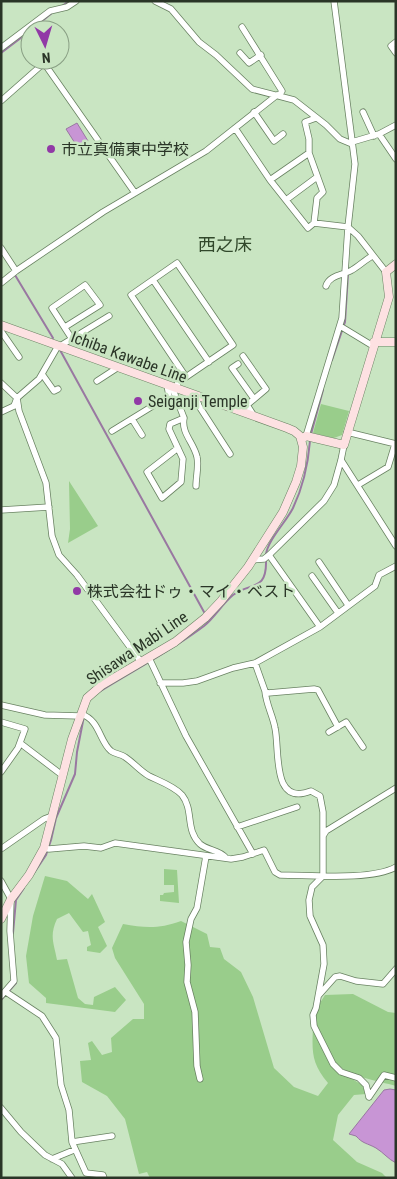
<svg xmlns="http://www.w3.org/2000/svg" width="397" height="1179" font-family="'Roboto Condensed','Noto Sans JP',sans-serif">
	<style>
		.green { fill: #99cd8b }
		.water { fill: #c895d5; stroke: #9978a1 }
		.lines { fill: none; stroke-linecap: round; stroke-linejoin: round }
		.stream { stroke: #9978a1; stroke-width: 2 }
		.minor-casing { stroke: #698262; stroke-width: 7 }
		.secondary-casing { stroke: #698262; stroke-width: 9 }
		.minor { stroke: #fff; stroke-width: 5.5 }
		.secondary { stroke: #fde1e2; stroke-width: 8 }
		.poi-dot { fill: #9139a6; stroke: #c9e5c2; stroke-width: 2 }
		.labels { text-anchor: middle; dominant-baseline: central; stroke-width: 5; stroke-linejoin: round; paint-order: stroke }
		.poi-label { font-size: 16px; fill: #2a3527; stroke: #c9e5c2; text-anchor: start }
		.street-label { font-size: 16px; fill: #2a3527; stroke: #c9e5c2 }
		.neighbourhood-label { font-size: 18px; fill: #31482b; stroke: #c9e5c2 }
	</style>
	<rect width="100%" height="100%" fill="#c9e5c2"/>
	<path class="green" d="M321,404L349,411L342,435L334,438L313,433Z
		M69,481L98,526L68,543L70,529Z
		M164,869L177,870L179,903L160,901V895H163L164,893L174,892V885H164Z
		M45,876L67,881L88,899L92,894L105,922L98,927L107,946L100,953L87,951V947L91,945L88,931L83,932L69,913L57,919C49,936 54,943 57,960L67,959L78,998L85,1004L93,1005L94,997L115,987L126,1000L115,1012L46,1003V998L29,983L26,956L33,916Z
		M181,921L207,934L210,947L220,948L224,959L241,972L253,997L274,1068L294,1087L318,1096L328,1083C311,1063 312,1051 313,1027L331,1066L362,1085L366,1094L354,1095L338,1115L333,1140L357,1162L382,1173L387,1178H150L147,1172L139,1174L125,1119L107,1096L82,1082L80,1061L91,1060L88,1043L92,1041L102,1055L112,1052L111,1038L133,1019H144V1004L115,958L112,948L123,924C145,928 159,929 181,921Z
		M353,994L388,1012L396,1013V1086C379,1081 346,1076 335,1062C329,1056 326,1045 323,1038C313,1020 313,1013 325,995Z"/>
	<path class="water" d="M77,123L88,141L78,148L66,129Z
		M390,1089L396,1090V1163C388,1159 384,1153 376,1148C367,1143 363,1144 356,1136L349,1134L384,1090Z"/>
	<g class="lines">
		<path class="stream" d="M62,6L69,1
			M31,30L52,13
			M1,53L30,31
			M15,275L53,338
			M60,350L204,612
			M332,360L345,322L348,274
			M311,434L323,390
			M266,555C267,541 286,522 293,508C303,487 308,465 310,441
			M99,692C134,670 171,651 204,626C215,617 222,604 233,595C250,582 267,592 266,560
			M32,876L46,855L51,840L56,818L75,774L77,752L84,716
			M13,933L16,900L24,888
			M1,1000L16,983"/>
		<g class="minor-casing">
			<path id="minor" d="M155,1L171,9L199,42L216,55L252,89L294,100L326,125L340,139L352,144
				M242,27L282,91L279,96
				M396,42L391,46L396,53
				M1,48L50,11L67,7L76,1
				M240,53L249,63L261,55
				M1,101L44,63L135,193
				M254,112L274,141L283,134
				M363,112L374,136
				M235,128L270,180L308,228L314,223L348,227L358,236L386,272
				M379,134L396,159
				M352,142L379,134L396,125
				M270,180L309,153
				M286,200L317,177
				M314,223L317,198L323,192L309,153V139L305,122L316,118
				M1,248L16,271
				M177,263L233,345L186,377L131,295Z
				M153,280L209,362
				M1,283L16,271L103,212L206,151L277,95
				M326,286C329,275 344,275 352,270C359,266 365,260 372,256
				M340,326L373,346
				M65,327L100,305L85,285L52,308L72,339
				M1,331L19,357
				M60,346L109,316
				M243,356L266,389L247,405L254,416
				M238,364L232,368L254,399
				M42,374L54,391L58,389
				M97,381L117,368
				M1,383L17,398L19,411L46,483L52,536L59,555L77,575L141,662
				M172,387L184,418L170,424L169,429L183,459L181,482L162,498L147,472L178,448
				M176,388L178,382L186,377
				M195,395L199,406L230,454
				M1,412L14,406L17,398L39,379L58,346
				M184,418C181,433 194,443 197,457C199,465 196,477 196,486
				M132,419L142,435
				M112,431L169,396L167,385
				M347,432L396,444
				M306,436L342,318L348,227L355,164L334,1
				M341,460L396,546
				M358,485L388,467L395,444
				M1,510L49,507
				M269,555L320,627
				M252,560L264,559L269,555L324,501L334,485L341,460L344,445
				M319,562L348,605
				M312,576L338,613
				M149,658L186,736L253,854
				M255,663L265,691L268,693L314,689L318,690L338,727
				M160,683H183L197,681L233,668L255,663L320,627L375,586L379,575L396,566
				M265,691C266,704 273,716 275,728C280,750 271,807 311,791L320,796L323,812V836
				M1,705L45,715L80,716
				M81,714C100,720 99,741 111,751C115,754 121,754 125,757C134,763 140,771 149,776C159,781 174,786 182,795C194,810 185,830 200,844C208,851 219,849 226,858
				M1,722L25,729L18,748L1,772
				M329,732L346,722L363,747
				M20,743L62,775
				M237,827L297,807
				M44,848L49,849L84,846L101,848L115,843L231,859L243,857L264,850L275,872L280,875C310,875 371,881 396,867
				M1,849L44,819L52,816
				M1,881L11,899L10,931L14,981L1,996
				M6,992L42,1016L56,1038L61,1085L69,1110L72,1142L86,1173L103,1175L104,1178
				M319,995L335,977L340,976L356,981L383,984L396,969
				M200,1079L197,1066L195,1012L187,982L188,965L186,942L191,919L197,908L206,856
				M369,1097L366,1085L359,1078L341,1072L333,1064L314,1026L313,1015L316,1008L324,964L323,945L310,916L309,900L312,887L323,876V836L326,831L396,788
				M369,1097L384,1075L396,1078
				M1,1108L21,1132L45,1155L62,1164L72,1178
				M72,1142L112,1136
				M52,1159L74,1150"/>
		</g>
		<g class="secondary-casing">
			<path id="secondary" d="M1,325L287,428L294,431L300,436L303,447L301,466L296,482L283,512L248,567L221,601L205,618L175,642L102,685L87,698L72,739L44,848L29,875L11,899L1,919
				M374,342H396
				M302,439L306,436L344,445L389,297L386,272L396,264"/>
		</g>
		<use href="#minor" class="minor"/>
		<use href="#secondary" class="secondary"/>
	</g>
	<g class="poi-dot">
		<circle cx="51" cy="149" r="5"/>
		<circle cx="138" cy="401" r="5"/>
		<circle cx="77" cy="591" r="5"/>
	</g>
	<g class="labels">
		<g class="poi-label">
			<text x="61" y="149">市立真備東中学校</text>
			<text x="148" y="401">Seiganji Temple</text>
			<text x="87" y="591">株式会社ドゥ・マイ・ベスト</text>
		</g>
		<g class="street-label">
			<text transform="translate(129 357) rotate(20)">Ichiba Kawabe Line</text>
			<text transform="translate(137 648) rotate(-34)">Shisawa Mabi Line</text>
		</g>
		<g class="neighbourhood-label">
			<text x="225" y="244">西之床</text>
		</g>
	</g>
	<rect width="397" height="1179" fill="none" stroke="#2a3527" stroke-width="5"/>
	<g transform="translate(45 45) rotate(175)"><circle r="24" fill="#c9e5c2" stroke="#899f84"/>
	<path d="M0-4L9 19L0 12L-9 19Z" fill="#9139a6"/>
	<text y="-8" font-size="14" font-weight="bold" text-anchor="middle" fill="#2a3527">N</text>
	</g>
</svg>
